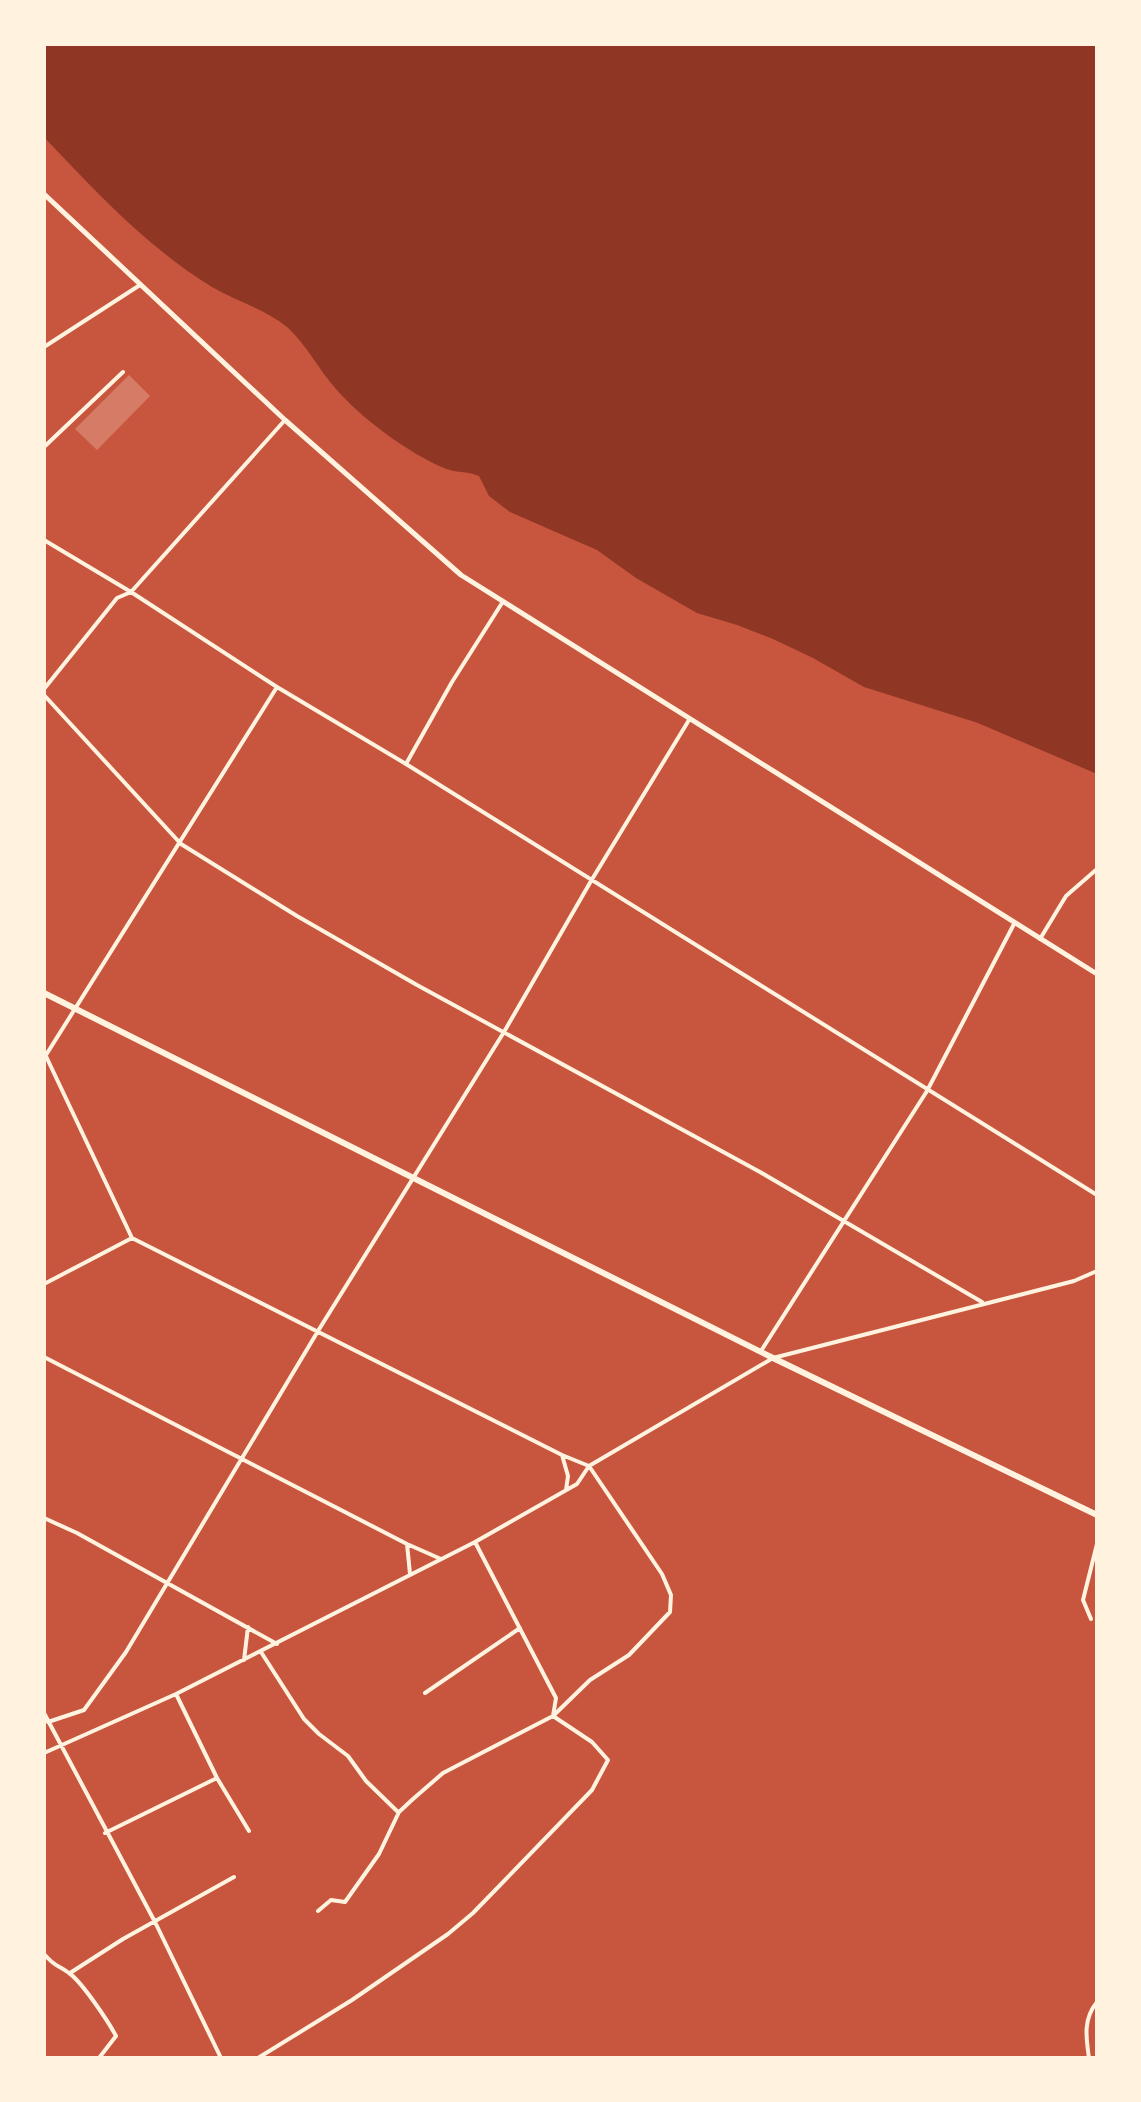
<svg xmlns="http://www.w3.org/2000/svg" width="1141" height="2102" font-family="'DM Sans',sans-serif">
	<style>
		.water { fill: #8f3625 }
		.building { fill: #d67c66 }
		.lines { fill: none; stroke-linecap: round; stroke-linejoin: round }
		.minor { stroke: #fff3e0; stroke-width: 4 }
		.tertiary { stroke: #fff3e0; stroke-width: 5 }
		.secondary { stroke: #fff3e0; stroke-width: 6 }
	</style>
	<rect width="100%" height="100%" fill="#c8553d"/>
	<path class="water" d="M44,44H1097V774L978,723L864,687L813,658L773,639L737,625L697,613L636,578L597,550L510,512L489,496L479,476C467,471 455,473 444,468C408,453 361,418 336,389C318,369 307,345 287,327C265,309 236,301 212,287C147,247 96,192 44,137Z"/>
	<path class="building" d="M129,375L150,396L97,450L75,429Z"/>
	<g class="lines">
		<path class="minor" d="M44,347L140,285
			M44,447L123,372
			M44,540L131,592L277,687L406,764L1097,1195
			M44,689L117,598L131,592L285,420
			M44,695L181,844L297,916L417,985L760,1172L982,1302
			M406,764L452,682L502,603
			M1040,939L1066,896L1097,869
			M44,1052L132,1238L562,1455L589,1466L662,1574L671,1595L670,1612L629,1655L590,1680L553,1716L443,1773L413,1799L399,1812L379,1854L345,1902L331,1900L318,1911
			M46,1055L277,687
			M44,1284L132,1238
			M761,1351L927,1091L1014,924
			M44,1357L407,1544L441,1559
			M562,1455L568,1476L566,1490
			M44,1518L77,1533L277,1644
			M475,1542L556,1698L553,1716
			M407,1544L410,1574
			M1091,1619L1083,1600L1097,1544
			M261,1652L304,1719L319,1734L348,1756L366,1781L398,1812
			M244,1660L248,1627
			M425,1693L520,1628
			M176,1694L217,1778L249,1831
			M44,1713L155,1922L221,2058
			M48,1722L84,1710L126,1652L318,1331L504,1032L591,881L689,720
			M44,1753L176,1694L475,1542L577,1484L589,1466L773,1358L1074,1281L1097,1271
			M105,1833L217,1778
			M44,1954C56,1968 57,1964 69,1973C82,1982 108,2021 116,2036L99,2058
			M70,1973L123,1939L234,1877
			M258,2058L352,2000L448,1934L473,1913L592,1790L608,1760L592,1742L553,1716
			M1089,2058C1086,2037 1083,2019 1097,2002"/>
		<path class="tertiary" d="M44,194L285,420L461,575L1097,974"/>
		<path class="secondary" d="M44,993L773,1358L1097,1515"/>
	</g>
	<rect width="1141" height="2102" fill="none" stroke="#fff3e0" stroke-width="92"/>
</svg>
